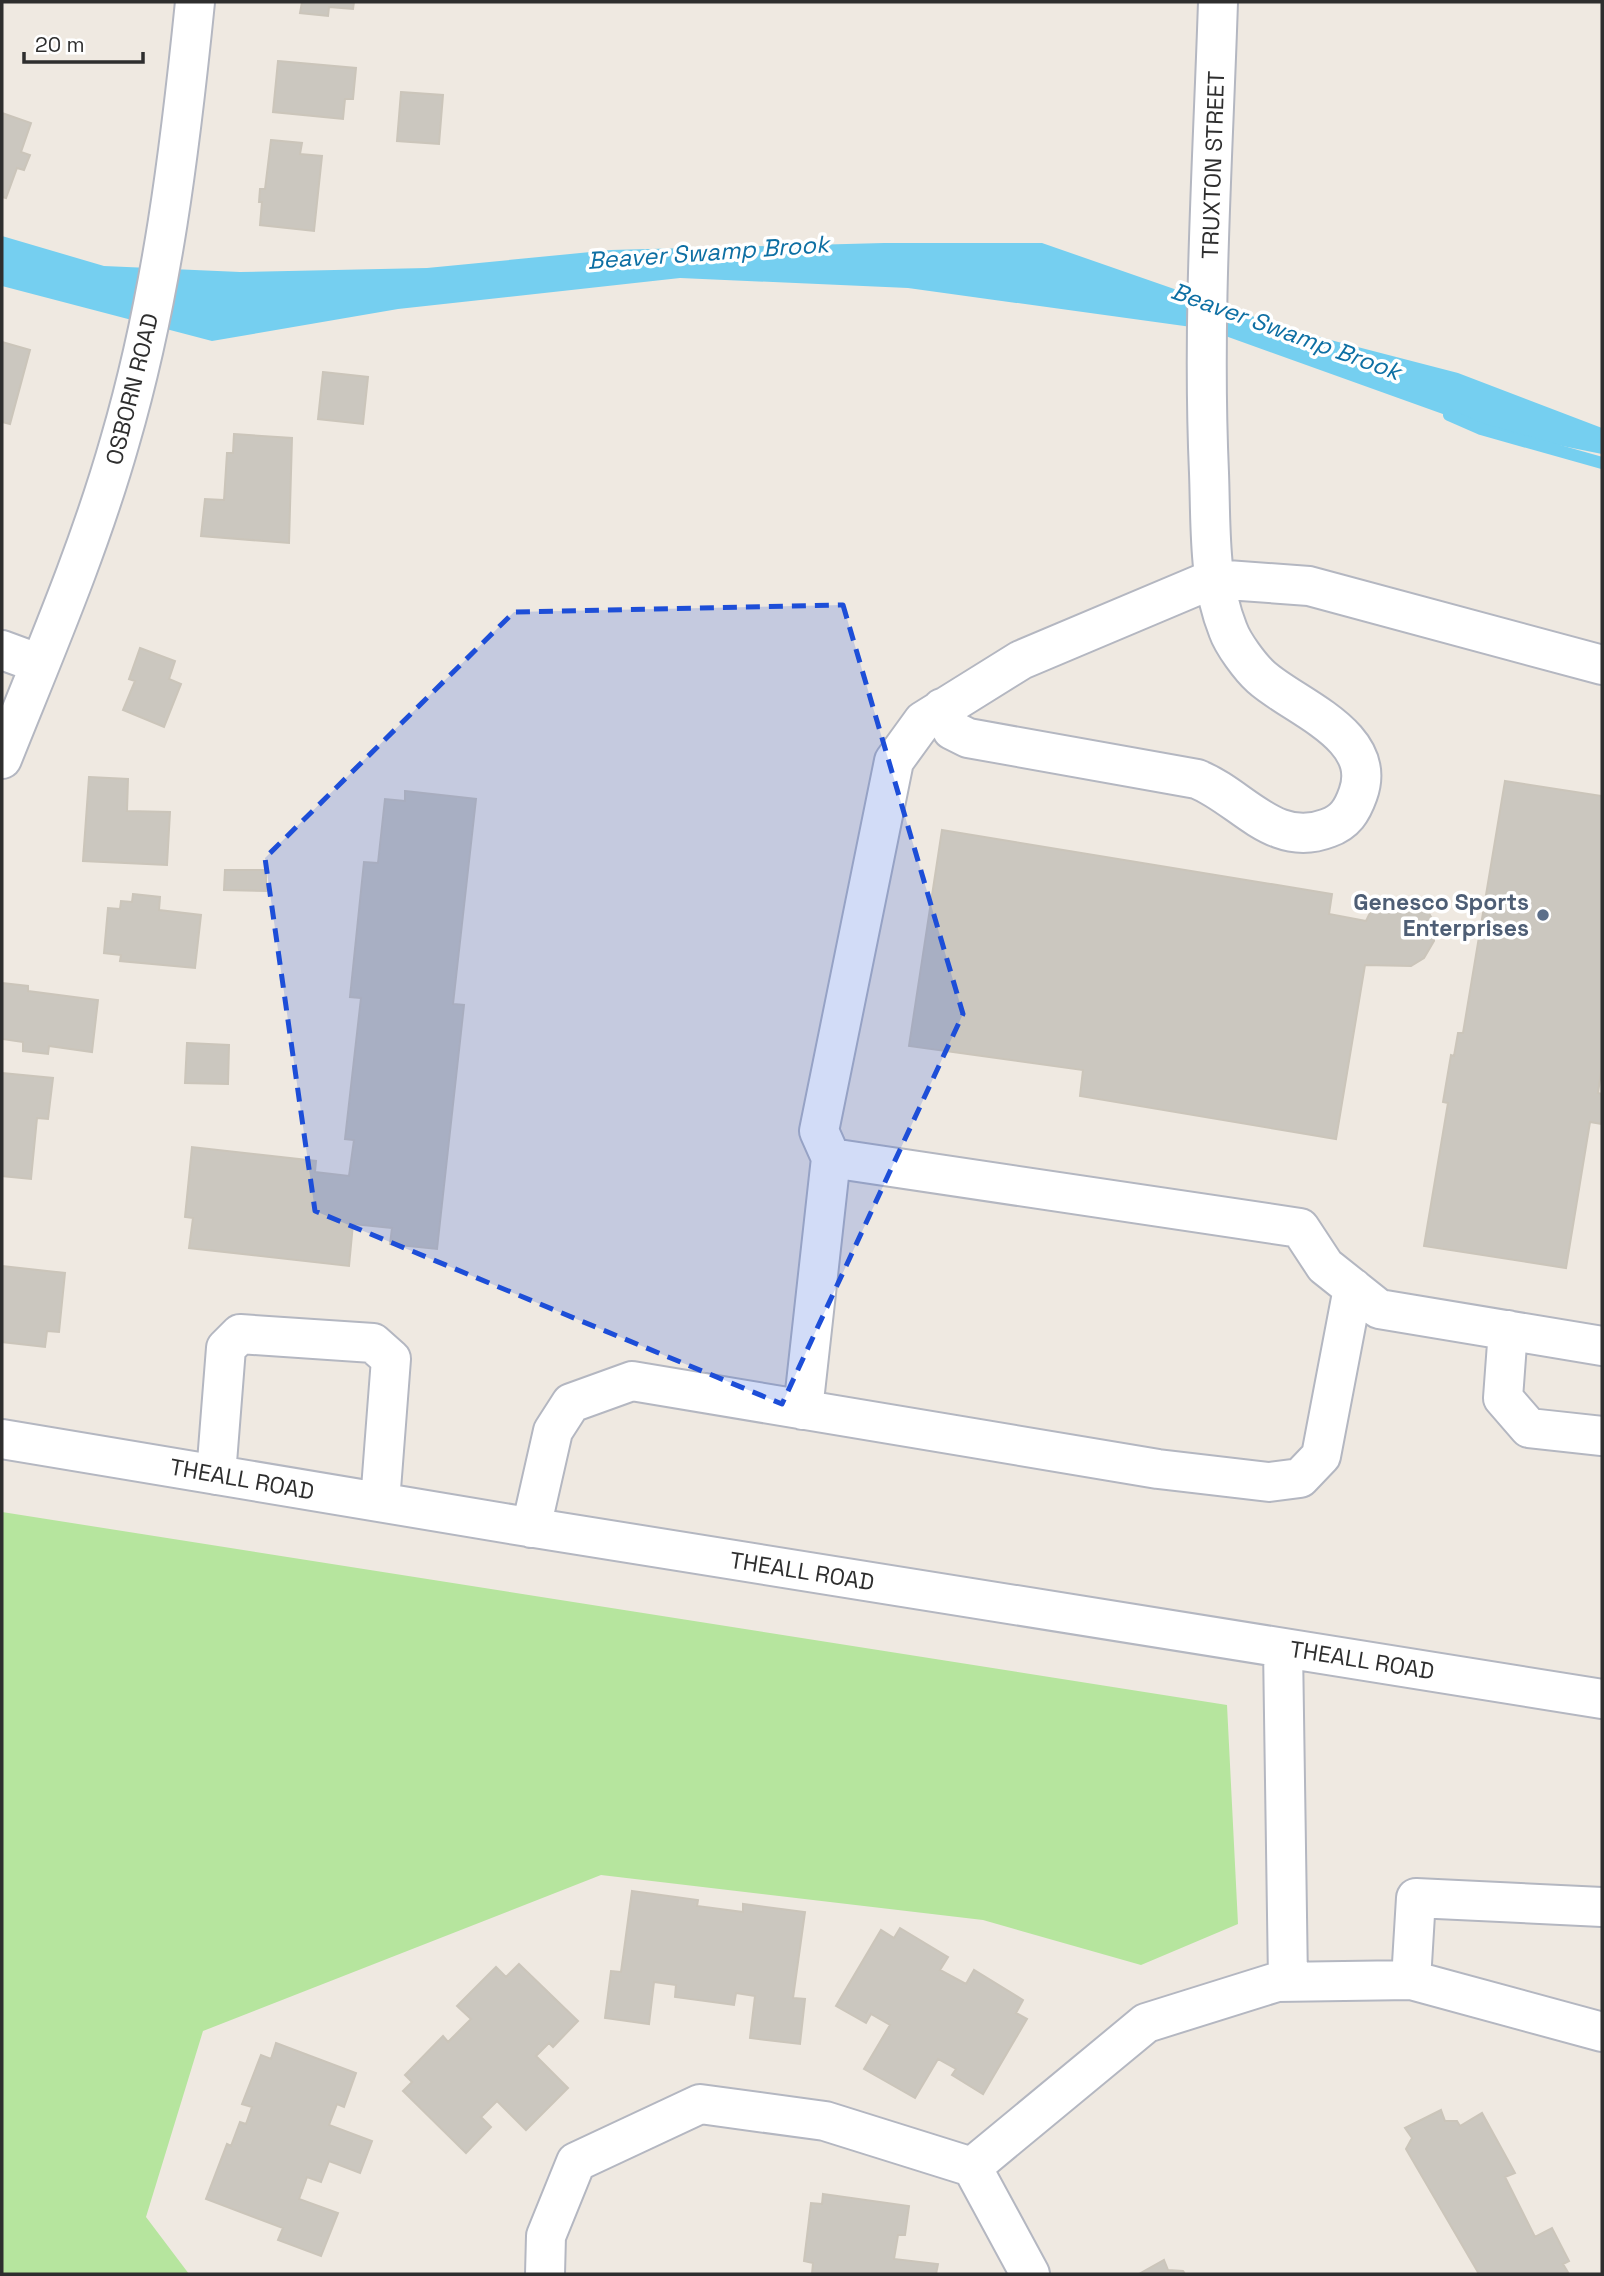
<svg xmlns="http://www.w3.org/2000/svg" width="1604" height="2276" font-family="'Space Grotesk',sans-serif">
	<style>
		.green { fill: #b6e59e }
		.water { fill: #75cff0 }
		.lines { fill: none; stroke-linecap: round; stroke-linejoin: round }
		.stream { stroke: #75cff0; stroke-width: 12 }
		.building { fill: #cbc7bf; stroke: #cbc5ba; stroke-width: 2 }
		.minor-casing { stroke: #b4b7c1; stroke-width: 42 }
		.minor { stroke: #fff; stroke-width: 38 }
		.marked { fill: #1d4ed8; fill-opacity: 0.2; stroke: #1d4ed8; stroke-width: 5; stroke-dasharray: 14 9; stroke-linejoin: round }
		.service-dot { fill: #5c6f8a; stroke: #fff; stroke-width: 2.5 }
		.labels { text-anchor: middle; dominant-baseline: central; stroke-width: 7; stroke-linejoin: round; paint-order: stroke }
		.street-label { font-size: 23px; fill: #2e2e2e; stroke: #fff }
		.service-label { font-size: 23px; font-weight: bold; fill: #4e5e75; stroke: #fff; text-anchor: end }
		.water-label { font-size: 24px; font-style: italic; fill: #0d6fa3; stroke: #fff }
	</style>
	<rect width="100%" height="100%" fill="#efe9e1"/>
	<path class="green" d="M2,1512L1227,1705L1238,1924L1141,1965L983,1920L601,1875L203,2031L146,2217L189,2274H2Z"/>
	<path class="water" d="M2,236L104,266L240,272L427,268L611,250L884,243H1042L1292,330L1458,373L1602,428V454L1493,432L1206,329L908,288L680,278L398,309L212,341L2,286Z"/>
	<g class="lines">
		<path class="stream" d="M1449,415L1481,429L1602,463"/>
	</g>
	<path class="building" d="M302,2H354L353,9L329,7L328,16L300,13Z
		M278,61L356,68L353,99H345L343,119L273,112Z
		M401,92L443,95L439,144L397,141Z
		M2,113L31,123L21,152L30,155L24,170L17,168L6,198L2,197Z
		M271,140L302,143L300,154L322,156L314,231L260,225L262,202H259L260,189H265Z
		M2,342L30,350L10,424L2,422Z
		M323,372L368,377L363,424L318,419Z
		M234,434L292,438L289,543L201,536L205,499L224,500L227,453H233Z
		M140,648L175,661L169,679L181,684L164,727L123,710L135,681L129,679Z
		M89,777L128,779L127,811L170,812L167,865L83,861Z
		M1505,781L1602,796V1066L1598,1093L1602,1094V1124L1590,1122L1566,1268L1424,1246L1448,1103L1443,1102L1451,1055L1454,1056L1458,1033H1463Z
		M405,791L476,799L453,1004L464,1005L437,1249L390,1244L392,1228L353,1224L349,1266L189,1248L193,1218L185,1217L192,1147L316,1161L315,1172L349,1176L354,1140L345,1139L361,998L350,997L364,862L378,863L385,799L405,801Z
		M942,830L1332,894L1329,914L1366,921L1371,911L1383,901L1409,898L1429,913L1434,923V941L1424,958L1411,966L1365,965L1336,1139L1080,1096L1083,1070L909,1046Z
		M225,870H266V891L224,890Z
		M133,894L160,897L159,910L201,915L195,968L120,961L121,955L104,953L108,908L120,909L121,901L132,902Z
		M2,983L28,986V991L98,1000L92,1052L49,1046L48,1054L23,1051V1042L2,1039Z
		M187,1043L229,1045L228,1084L185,1083Z
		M2,1073L53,1078L48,1119L37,1118L31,1179L2,1176Z
		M2,1266L65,1273L59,1332L47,1331L45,1347L2,1342Z
		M632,1891L698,1900L697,1906L743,1912V1904L805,1912L793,1998L805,1999L800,2044L750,2038L755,1996L736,1993L734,2005L675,1997L676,1985L654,1982L649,2024L605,2018L611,1971L621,1972Z
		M900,1928L948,1957L940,1970L966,1984L974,1970L1023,2000L1016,2013L1027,2019L983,2094L952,2075L956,2069L938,2059L915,2098L864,2069L890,2025L871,2014L866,2023L836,2006L881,1930L894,1938Z
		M519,1964L578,2021L553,2047L549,2043L536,2056L568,2088L526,2130L497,2101L481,2117L491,2127L466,2153L403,2091L412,2082L405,2075L443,2036L448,2042L471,2019L457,2006L496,1967L506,1977Z
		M276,2043L356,2073L344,2107L337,2104L329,2125L372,2141L360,2173L329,2161L321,2182L307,2177L299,2199L338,2213L321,2256L278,2240L283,2228L206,2199L227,2144L231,2146L240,2122L246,2124L252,2107L242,2104L261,2055L271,2059Z
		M1441,2110L1445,2121H1457L1460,2126L1482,2113L1515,2173L1505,2177L1535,2237L1552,2228L1569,2261L1563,2264L1569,2274H1479L1406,2149L1412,2138L1405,2128Z
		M823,2194L909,2206L905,2235H898L894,2259L938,2264L936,2274H812L813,2263L804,2261L811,2203L822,2204Z
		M1164,2260L1168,2270L1183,2271L1185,2274H1139Z"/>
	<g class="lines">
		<g class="minor-casing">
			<path id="minor" d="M2,650L40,664
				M1602,665L1309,586L1213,579L1021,660L923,721L894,761L819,1131L831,1158L1300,1228L1325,1266L1379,1309L1602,1346
				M942,708L952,730L968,738L1197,779C1242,797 1274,849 1328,828C1345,822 1352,811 1358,794C1379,735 1294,707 1261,677C1250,667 1233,644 1228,630C1208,580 1211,526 1209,473C1202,316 1213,158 1218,2
				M2,759C44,654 89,550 120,441C162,297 180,150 195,2
				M1508,1330L1503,1398L1529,1428L1602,1436
				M803,1410L831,1158
				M2,1439L516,1525L1602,1699
				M216,1475L226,1348L240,1334L373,1343L391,1359L380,1502
				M531,1528L553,1431L571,1403L632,1381L1158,1469L1269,1482L1300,1478L1321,1456L1353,1288
				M1283,1648L1288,1981
				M1411,1980L1416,1898L1602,1907
				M972,2167L1146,2023L1277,1982L1411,1980L1602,2032
				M545,2274L546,2236L576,2162L700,2104L825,2121L972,2167L1030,2274"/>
		</g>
		<use href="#minor" class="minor"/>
	</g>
	<path class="marked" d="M843,605L963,1014L782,1404L315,1211L265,858L514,612Z"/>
	<circle class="service-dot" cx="1543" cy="915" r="7"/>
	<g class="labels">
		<g class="street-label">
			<text transform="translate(1213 165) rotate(-88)">TRUXTON STREET</text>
			<text transform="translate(132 389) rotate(-76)">OSBORN ROAD</text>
			<text transform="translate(242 1479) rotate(10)">THEALL ROAD</text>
			<text transform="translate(802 1571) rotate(9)">THEALL ROAD</text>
			<text transform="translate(1362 1660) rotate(9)">THEALL ROAD</text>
		</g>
		<g class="service-label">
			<text x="1529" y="902">Genesco Sports<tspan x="1529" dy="26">Enterprises</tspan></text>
		</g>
		<g class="water-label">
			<text transform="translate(708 252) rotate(-4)">Beaver Swamp Brook</text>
			<text transform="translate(1286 331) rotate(20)">Beaver Swamp Brook</text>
		</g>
	</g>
	<rect width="1604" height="2276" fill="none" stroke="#2e2e2e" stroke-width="7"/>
	<path d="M24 52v10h119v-10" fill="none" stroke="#2e2e2e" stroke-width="3.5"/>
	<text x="35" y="52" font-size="21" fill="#2e2e2e" stroke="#ffffff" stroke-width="5" paint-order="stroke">20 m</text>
</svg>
